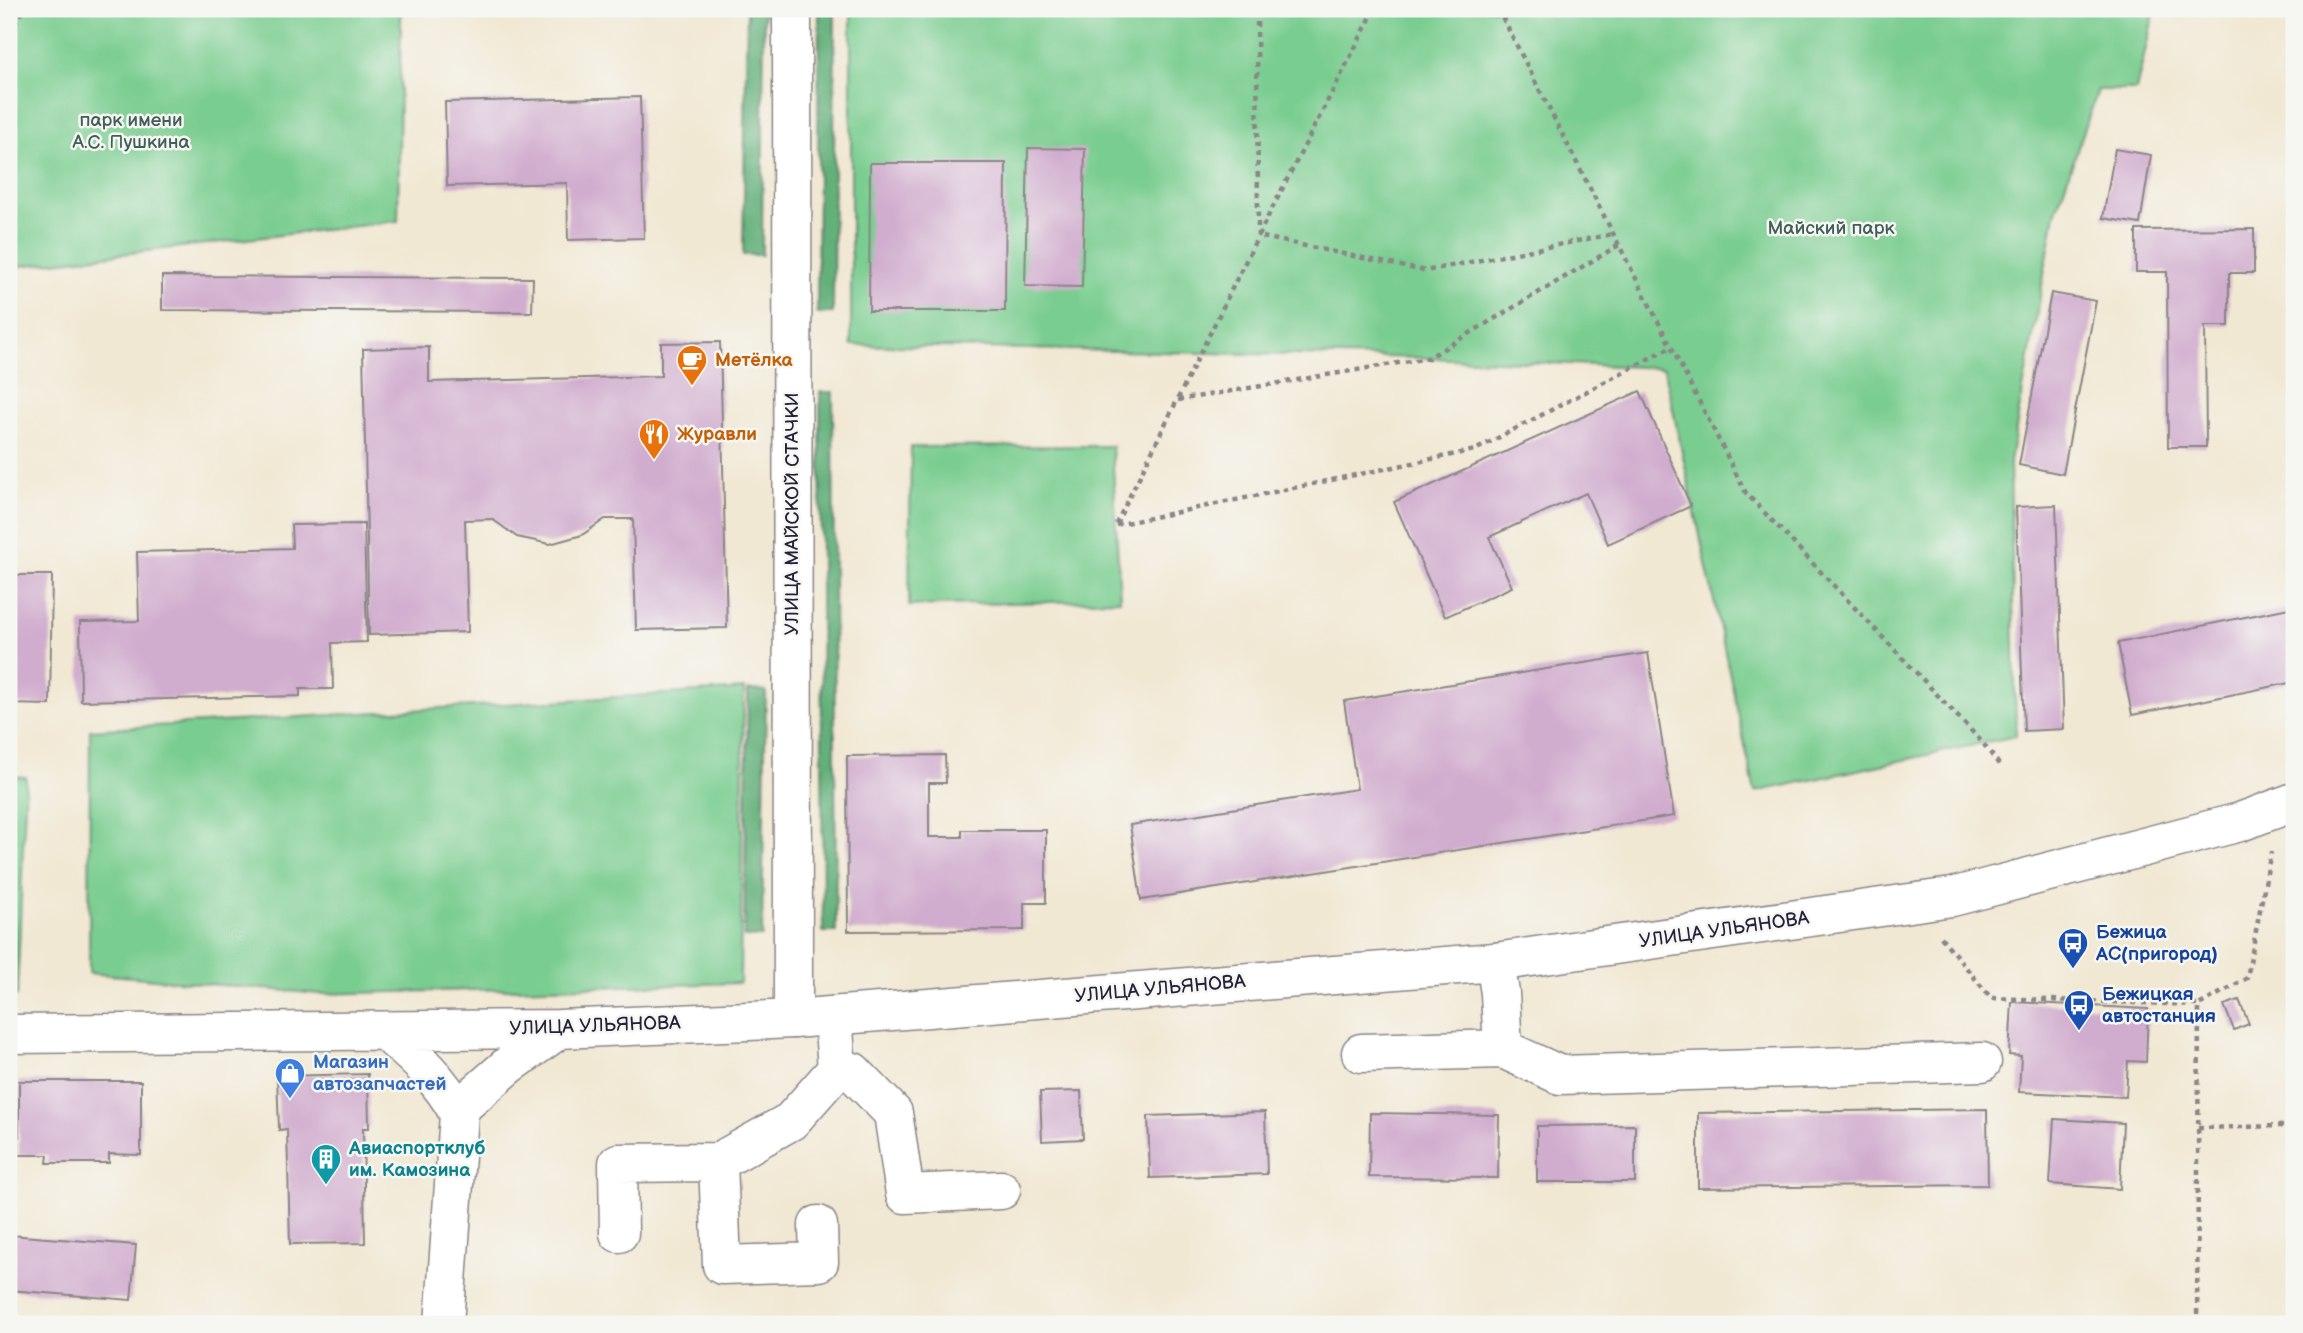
<svg xmlns="http://www.w3.org/2000/svg" width="2303" height="1333" font-family="'Balsamiq Sans',sans-serif">
	<style>
		.green { fill: #7acd90; stroke: #4e7866; stroke-width: 2 }
		.forest { fill: #63b07a; stroke: #42695a; stroke-width: 2 }
		.building { fill: #d0acce }
		.lines { fill: none; stroke-linecap: round; stroke-linejoin: round }
		.minor-casing { stroke: #8a8587; stroke-width: 41 }
		.major-casing { stroke: #8a8587; stroke-width: 41 }
		.path { stroke: #8a8587; stroke-width: 4.5; stroke-dasharray: 5 5; stroke-linecap: butt }
		.minor { stroke: #fff; stroke-width: 38 }
		.major { stroke: #fff; stroke-width: 38 }
		.labels { text-anchor: middle; dominant-baseline: central; stroke-width: 5; stroke-linejoin: round; paint-order: stroke }
		.park-label { font-size: 19px; fill: #415e59; stroke: #f6f6f2 }
		.food-label { font-size: 19px; font-weight: bold; fill: #c56008; stroke: #f6f6f2; text-anchor: start }
		.street-label { font-size: 19px; fill: #22223b; stroke: #f6f6f2 }
		.transit-label { font-size: 19px; font-weight: bold; fill: #164399; stroke: #f6f6f2; text-anchor: start }
		.shop-label { font-size: 19px; font-weight: bold; fill: #366cbe; stroke: #f6f6f2; text-anchor: start }
		.culture-label { font-size: 19px; font-weight: bold; fill: #0d838f; stroke: #f6f6f2; text-anchor: start }
	</style>
	<rect width="100%" height="100%" fill="#f6f6f2"/>
	<filter id="ink" filterUnits="userSpaceOnUse"><feTurbulence type="fractalNoise" baseFrequency=".0143" numOctaves="2"/><feDisplacementMap in="SourceGraphic" scale="14" xChannelSelector="R" yChannelSelector="G"/><feConvolveMatrix kernelMatrix="1 2 1 2 8 2 1 2 1" color-interpolation-filters="sRGB"/></filter>
	<filter id="wash" filterUnits="userSpaceOnUse"><feTurbulence type="fractalNoise" baseFrequency=".00686" numOctaves="4" result="noise"/><feDisplacementMap in="SourceGraphic" scale="28" xChannelSelector="R" yChannelSelector="G"/><feGaussianBlur stdDeviation="1.57" result="paint"/><feColorMatrix in="noise" values="0 0 0 0 0 0 0 0 0 0 0 0 0 0 0 0 0 1.4 0 .05"/><feComposite in="paint" operator="in"/></filter>
	<g filter="url(#wash)">
		<rect width="100%" height="100%" fill="#f1e8d3"/>
		<path class="green" d="M9,9H401L398,221L12,267L9,278Z
			M851,9H2155L2136,90H2098L2055,214L2010,461L2016,736L1755,792L1664,368L1428,358L851,345Z
			M1112,446L1120,600L909,606L911,447Z
			M744,689L740,983L320,994L89,973L90,730Z
			M9,776L26,777L17,996H9Z"/>
		<path class="forest" d="M747,9H764L762,255H743Z
			M819,9H835L833,313H817Z
			M820,392H833L836,932H823Z
			M748,690L766,691L762,937H744Z"/>
		<g id="blocks">
			<path class="building" d="M640,97L644,238L568,240L567,183L447,186L445,102Z
				M1028,148L1085,149L1082,287L1025,286Z
				M2115,149L2151,155L2140,224L2103,218Z
				M870,163H1006L1005,311H869Z
				M2254,229V273H2229V326H2205L2206,447H2168L2167,272H2136V230Z
				M162,276L533,278L532,312L162,310Z
				M2051,293L2096,301L2063,474L2019,465Z
				M720,342L727,628L636,630L633,519H605L582,535L550,544L517,537L492,519L465,520L468,632L369,635L363,349L429,347V382L661,376V343Z
				M1640,391L1691,506L1608,544L1586,493L1489,537L1512,587L1445,617L1394,502Z
				M2056,505L2064,729L2024,731L2016,507Z
				M364,524L367,642L332,643L333,689H300V696L81,701L80,622L139,621L137,552L292,548L291,525Z
				M9,575H52L50,705L9,704Z
				M2294,607V682L2132,715L2118,643Z
				M1648,653L1674,816L1141,900L1130,825L1357,789L1344,701Z
				M945,755L946,783H929V837H962V830H1046V903H1024V930L848,931L847,756Z
				M2239,1000L2249,1024L2234,1030L2224,1005Z
				M2012,1002L2148,1009L2146,1062L2128,1061L2126,1097L2019,1092L2021,1056L2009,1055Z
				M368,1074L369,1128H363L365,1243L290,1244L287,1129L279,1130L277,1076Z
				M19,1081H141V1155L109,1154V1163H47L48,1155H19Z
				M1081,1091L1083,1139L1042,1141L1040,1092Z
				M1987,1109L1988,1185L1698,1188V1113Z
				M1265,1112L1267,1174L1150,1178L1148,1116Z
				M1370,1113L1499,1115L1498,1178L1369,1177Z
				M2054,1119L2123,1123L2120,1189L2050,1184Z
				M1635,1125V1182H1537V1126Z
				M9,1235L136,1245L131,1300L9,1290Z"/>
		</g>
	</g>
	<g filter="url(#ink)">
		<use href="#blocks" fill-opacity="0" stroke="#8a8587" stroke-width="2"/>
		<g class="lines">
			<g class="minor-casing">
				<path id="minor" d="M792,9L793,1019
					M833,1016L837,1069L853,1072L893,1113L905,1194L1001,1190
					M1503,1049L1560,1075L1982,1062
					M1361,1053L1503,1049L1500,993L1495,962
					M818,1225L819,1262L722,1265L718,1162L791,1121L837,1069
					M619,1233L618,1163L718,1162"/>
			</g>
			<g class="major-casing">
				<path id="major" d="M385,1031C414,1056 441,1079 459,1114
					M9,1034L559,1029L793,1019L1495,962L1952,897L2240,822L2294,802
					M444,1324L459,1114L463,1105L509,1065L559,1029"/>
			</g>
			<path class="path" d="M1375,9L1258,236L1425,271L1613,234
				M1498,9L1746,493L1982,742L2001,767
				M9,32L24,9
				M1178,400L1428,358L1619,245
				M1116,524L1258,236L1257,9
				M1116,525L1475,450L1671,347
				M1941,937L1991,998L2199,1005
				M2198,1128L2283,1126
				M2197,1324L2199,1005L2247,978L2271,852"/>
			<use href="#minor" class="minor"/>
			<use href="#major" class="major"/>
		</g>
	</g>
	<defs>
		<g id="cafe-pin" transform="scale(1.575)"><path d="M0 17L-7.5 6A9.5 9.5 0 1 1 7.5 6Z" fill="#e8710a" stroke="#f6f6f2"/><path d="M-5.5-4.5H6V0H3Q3 3.5 0 3.5H-2.5Q-5.5 3.5-5.5 0ZM3-3.2v2h1.7v-2ZM-6 4.5H4V6H-6Z" fill="#fff"/></g>
		<g id="restaurant-pin" transform="scale(1.575)"><path d="M0 17L-7.5 6A9.5 9.5 0 1 1 7.5 6Z" fill="#e8710a" stroke="#f6f6f2"/><path d="M-5-6h1v4h1v-4h1v4h1v-4h1v5L-1.5 .5V6h-2V.5L-5-1ZM5-6V6H3V1.5H1.5Q1.5-4 5-6Z" fill="#fff"/></g>
		<g id="bus-pin" transform="scale(1.575)"><path d="M0 17L-7.5 6A9.5 9.5 0 1 1 7.5 6Z" fill="#1a4fb4" stroke="#f6f6f2"/><path d="M-5-6H5V4H4V6H2V4H-2V6H-4V4H-5ZM-3.5-4V0h7V-4ZM-3.5 1.2v1.5H-2V1.2ZM2 1.2v1.5H3.5V1.2Z" fill="#fff"/></g>
		<g id="shop-pin" transform="scale(1.575)"><path d="M0 17L-7.5 6A9.5 9.5 0 1 1 7.5 6Z" fill="#3f7fe0" stroke="#f6f6f2"/><path d="M-5-2.5h2.3a2.7 3.5 0 0 1 5.4 0H5L5.5 6h-11ZM-1.5-2.5h3a1.5 2.3 0 0 0-3 0Z" fill="#fff"/></g>
		<g id="building-pin" transform="scale(1.575)"><path d="M0 17L-7.5 6A9.5 9.5 0 1 1 7.5 6Z" fill="#0f9aa8" stroke="#f6f6f2"/><path d="M-4-6H4V6H1V3H-1V6H-4ZM-2.5-4.3h1.7v1.8h-1.7ZM.8-4.3h1.7v1.8H.8ZM-2.5-1h1.7V.8h-1.7ZM.8-1h1.7V.8H.8Z" fill="#fff"/></g>
	</defs>
	<g fill-rule="evenodd">
		<use href="#cafe-pin" x="692" y="360"/>
		<use href="#restaurant-pin" x="654" y="434"/>
		<use href="#bus-pin" x="2073" y="943"/>
		<use href="#bus-pin" x="2079" y="1005"/>
		<use href="#shop-pin" x="290" y="1073"/>
		<use href="#building-pin" x="326" y="1159"/>
	</g>
	<g class="labels">
		<g class="park-label">
			<text x="131" y="120">парк имени<tspan x="131" dy="22">А.С. Пушкина</tspan></text>
			<text x="1831" y="228">Майский парк</text>
		</g>
		<g class="food-label">
			<text x="715" y="360">Метёлка</text>
			<text x="677" y="434">Журавли</text>
		</g>
		<g class="street-label">
			<text transform="translate(792 514) rotate(-90)">УЛИЦА МАЙСКОЙ СТАЧКИ</text>
			<text transform="translate(1724 930) rotate(-8)">УЛИЦА УЛЬЯНОВА</text>
			<text transform="translate(1160 989) rotate(-5)">УЛИЦА УЛЬЯНОВА</text>
			<text transform="translate(595 1026) rotate(-2)">УЛИЦА УЛЬЯНОВА</text>
		</g>
		<g class="transit-label">
			<text x="2096" y="932">Бежица<tspan x="2096" dy="22">АС(пригород)</tspan></text>
			<text x="2102" y="994">Бежицкая<tspan x="2102" dy="22">автостанция</tspan></text>
		</g>
		<g class="shop-label">
			<text x="313" y="1062">Магазин<tspan x="313" dy="22">автозапчастей</tspan></text>
		</g>
		<g class="culture-label">
			<text x="349" y="1148">Авиаспортклуб<tspan x="349" dy="22">им. Камозина</tspan></text>
		</g>
	</g>
	<rect width="2303" height="1333" fill="none" stroke="#f6f6f2" stroke-width="35"/>
</svg>
